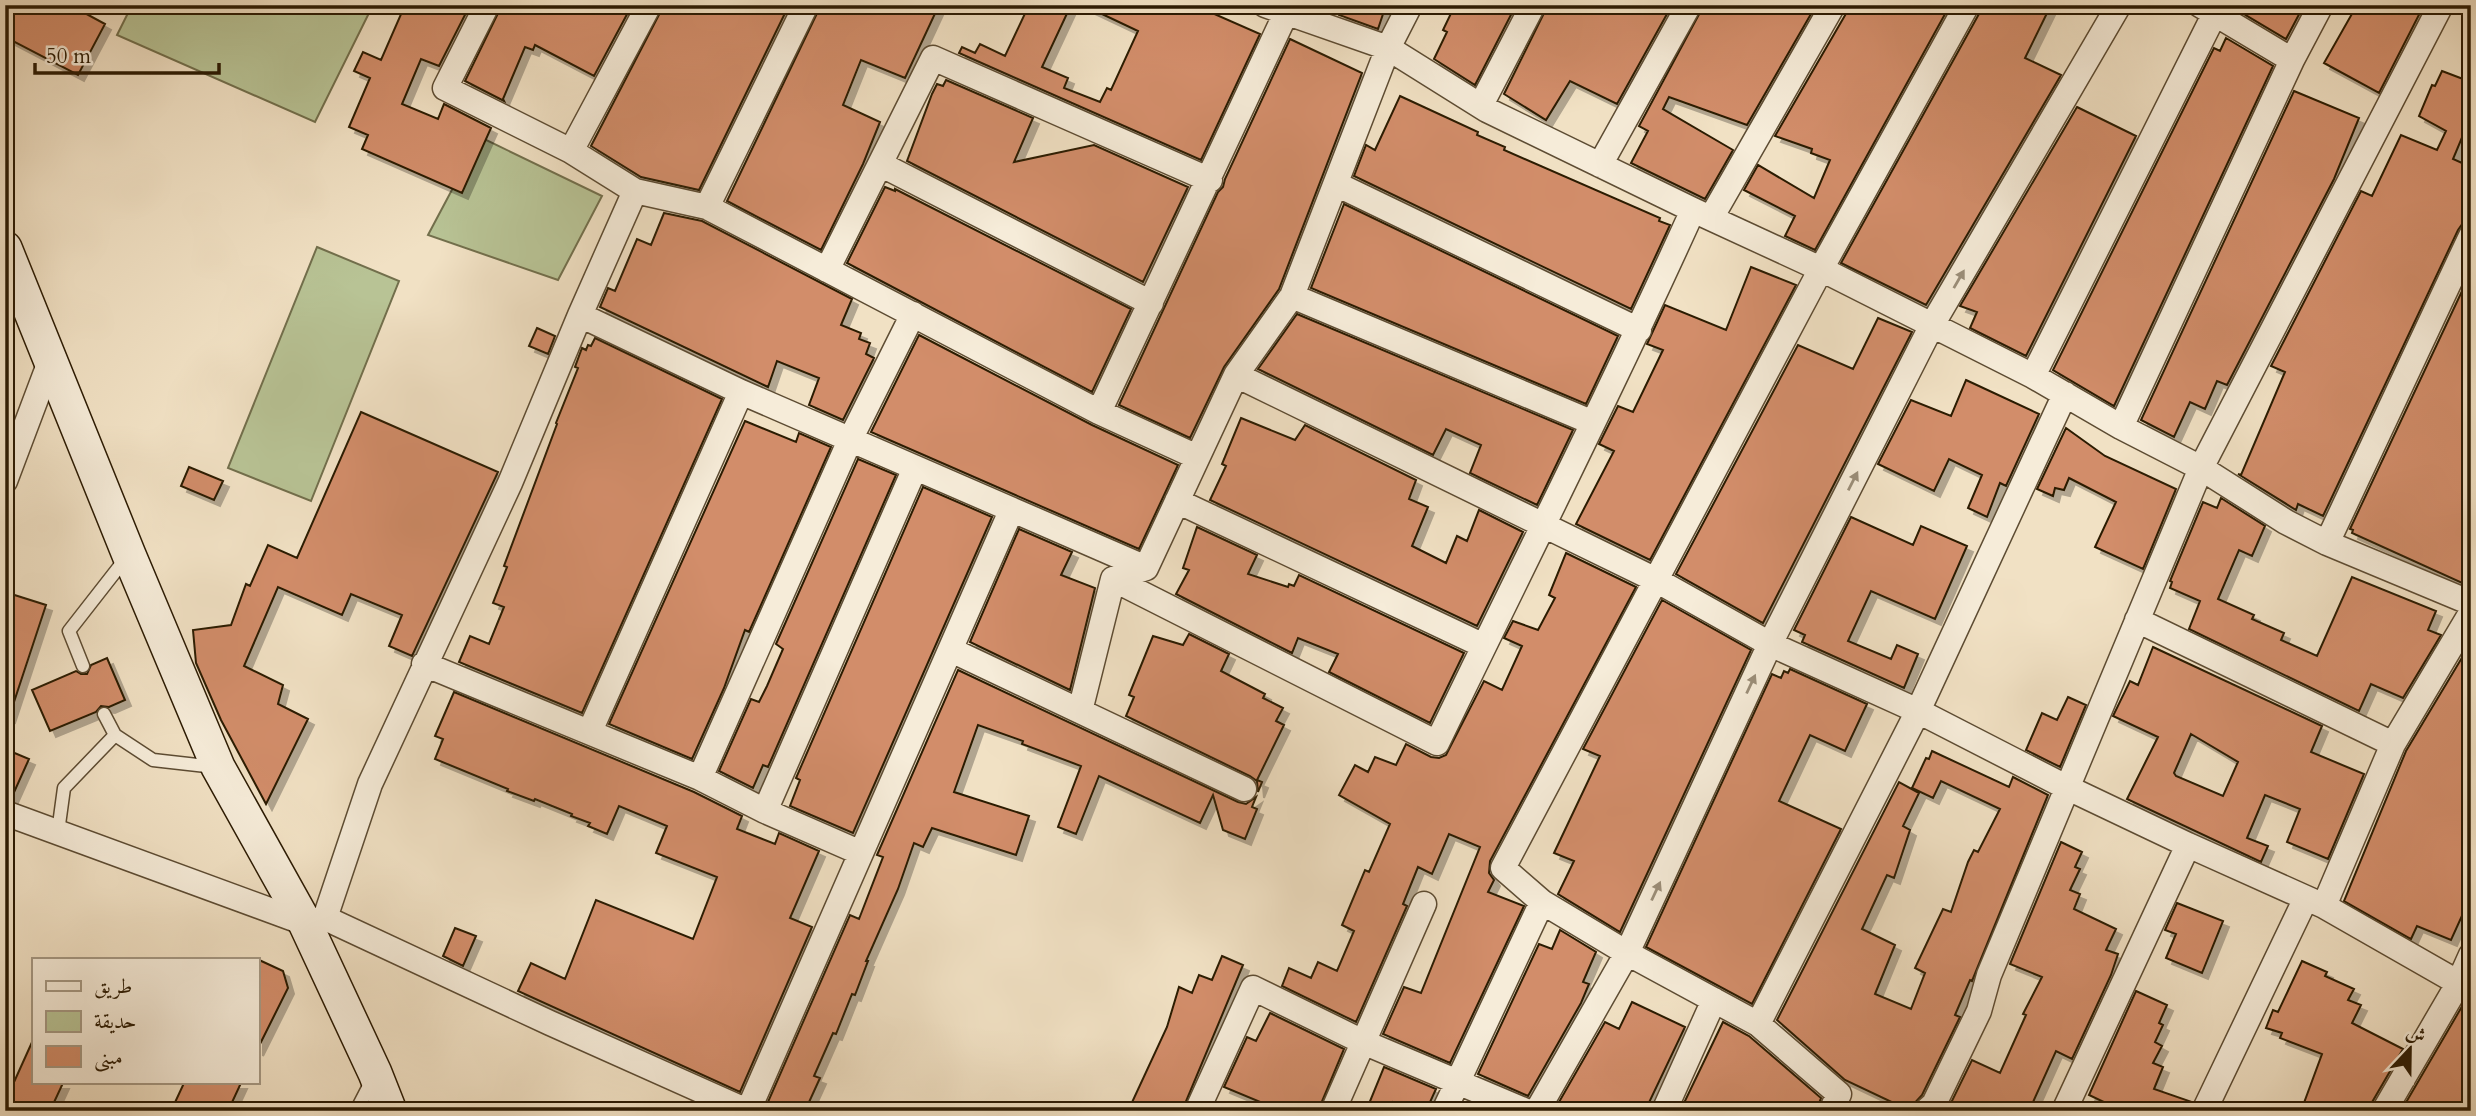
<svg xmlns="http://www.w3.org/2000/svg" width="2476" height="1116" font-family="Cardo,Amiri,serif">
	<style>
		.green { fill: #b8c395; stroke: #726f4c; stroke-width: 2 }
		.building { fill: #d28d6a; stroke: #2c1b03; stroke-width: 2; fill-rule: evenodd; filter: url(#shadow) }
		.lines { fill: none; stroke-linecap: round; stroke-linejoin: round }
		.service-casing { stroke: #5d4c33; stroke-width: 15 }
		.minor-casing { stroke: #5d4c33; stroke-width: 27 }
		.secondary-casing { stroke: #2c1b03; stroke-width: 36 }
		.service { stroke: #f6ecd9; stroke-width: 12 }
		.minor { stroke: #f6ecd9; stroke-width: 24 }
		.secondary { stroke: #f6ecd9; stroke-width: 33 }
		.oneway { fill: #9b8e79 }
	</style>
	<defs>
		<filter id="shadow"><feDropShadow dx="6" dy="6" stdDeviation="0" flood-color="#0004"/></filter>
	</defs>
	<rect width="100%" height="100%" fill="#f1e1c4"/>
	<filter id="stains"><feTurbulence type="fractalNoise" baseFrequency=".00286" numOctaves="4"/><feColorMatrix values="0 0 0 0 .2 0 0 0 0 .09 0 0 0 0 .02 0 0 0 .5 -.17"/></filter>
	<radialGradient id="worn" r=".72"><stop offset=".6" stop-color="#630" stop-opacity="0"/><stop offset="1" stop-color="#630" stop-opacity=".3"/></radialGradient>
	<path class="green" d="M132,5H373L315,122L117,35Z
		M480,137L602,196L558,280L428,235Z
		M317,247L399,281L311,501L228,468Z"/>
	<path class="building" d="M5,5H70L105,24L78,75L5,37Z
		M405,5H470L439,66L421,59L402,104L438,119L444,104L491,128L462,193L362,149L368,135L349,127L370,78L354,71L363,52L381,60Z
		M502,5H632L594,76L535,45L533,50L525,47L503,99L504,101L465,81Z
		M664,5H789L699,190L641,177L591,146Z
		M821,5H939L905,78L861,60L843,105L880,122L863,164L821,250L727,201Z
		M1029,5H1071L1042,67L1068,78L1064,88L1100,102L1107,88L1111,90L1138,31L1083,5H1194L1260,34L1201,160L959,53L962,47L975,53L980,44L1005,56Z
		M1342,5H1386L1378,29L1339,15Z
		M1455,5H1516L1475,85L1434,59L1447,32L1443,30Z
		M1548,5H1672L1617,104L1570,81L1546,120L1504,94Z
		M1704,5L1815,7L1747,125L1669,97L1663,109L1733,150L1705,199L1631,163L1648,131L1639,126Z
		M1851,5H1950L1815,250L1785,236L1795,216L1744,190L1758,165L1814,198L1830,160L1811,153L1812,149L1775,136Z
		M1982,5H2051L2025,58L2061,75L1926,305L1841,263L1980,12Z
		M2242,5H2304L2286,39L2239,11Z
		M2357,5H2424L2379,93L2324,63Z
		M2226,38L2273,66L2114,406L2053,370L2214,48L2220,51Z
		M1290,39L1362,73L1279,289L1224,367L1190,438L1119,405L1218,192L1223,187L1225,179Z
		M2442,71L2471,82V116L2453,159L2471,167V221L2463,223L2458,230L2323,516L2298,504L2296,510L2238,474L2241,475L2285,372L2271,366L2361,191L2372,196L2401,135L2437,150L2446,131L2419,116L2432,85L2435,86Z
		M946,80L1033,118L1014,162L1094,145L1188,187L1143,282L907,161L932,94L937,84L943,86Z
		M2294,91L2359,118L2334,179L2227,385L2217,381L2205,409L2190,402L2174,437L2141,420Z
		M1400,96L1478,132L1477,135L1505,147L1504,150L1660,218L1659,221L1670,225L1631,309L1354,176L1366,145L1375,150Z
		M2077,107L2136,136L2026,356L1970,328L1977,312L1960,306Z
		M885,187L895,191V189L1131,309L1092,392L847,263Z
		M1344,204L1618,336L1586,404L1311,288Z
		M664,213L702,221L852,299L841,325L861,333L859,339L870,343L866,354L874,358L843,420L809,405L819,378L777,361L768,387L600,307L608,288L615,291L637,239L651,245Z
		M1751,267L1796,285L1650,560L1576,524L1614,451L1599,444L1618,406L1633,412L1663,350L1647,344L1665,305L1726,330Z
		M2471,272V587L2352,533L2353,530L2350,529Z
		M1297,314L1573,430L1537,505L1470,473L1481,445L1446,429L1433,455L1258,369Z
		M1878,318L1912,332L1763,623L1676,574L1798,345L1853,369Z
		M537,328L555,336L548,354L529,346Z
		M919,335L1092,425L1178,465L1139,549L871,432Z
		M595,338L722,399L582,713L459,662L470,636L489,644L504,607L493,603L507,567L504,566L557,424L556,423L578,368L575,367L582,348L586,350L588,345L591,346Z
		M1966,380L2039,414L2006,486L2000,483L1987,517L1968,508L1982,475L1949,459L1934,491L1878,464L1911,400L1951,416Z
		M361,412L498,472L412,656L389,646L402,615L351,594L342,615L278,587L244,666L283,685L278,704L308,719L266,804L221,720L196,663L193,630L231,625L246,584L250,586L268,545L297,558Z
		M1241,418L1295,440L1305,425L1416,480L1409,499L1428,507L1412,546L1446,563L1457,536L1467,541L1479,510L1523,532L1477,626L1210,500L1226,466L1222,464Z
		M745,421L796,442L799,433L831,447L749,632L745,630L724,688L692,759L609,724Z
		M2066,428L2105,456L2176,489L2143,569L2095,547L2116,502L2069,478L2064,490L2055,488L2053,496L2037,489Z
		M858,459L896,475L768,767L763,765L753,788L719,771L751,699L759,702L767,686L783,649L776,644Z
		M189,467L223,481L214,500L181,486Z
		M923,487L992,517L853,833L790,806L800,780L796,778Z
		M2221,498L2265,526L2252,556L2239,550L2218,599L2254,615L2252,619L2284,633L2281,640L2317,656L2352,577L2436,611L2428,630L2441,635L2403,698L2371,684L2359,711L2189,629L2200,601L2170,588L2172,582L2170,581L2203,502L2217,508Z
		M1851,517L1913,545L1921,526L1967,546L1935,619L1871,591L1848,641L1891,659L1897,645L1918,654L1904,688L1802,642L1805,635L1794,630Z
		M1197,527L1257,555L1248,574L1288,587L1289,584L1294,586L1299,575L1464,653L1430,723L1329,672L1338,654L1298,638L1292,653L1176,594L1189,570L1183,568Z
		M1019,529L1072,552L1061,575L1095,588L1070,690L970,642Z
		M1566,553L1636,587L1490,861L1489,873L1494,880L1488,892L1524,906L1450,1063L1383,1034L1404,987L1421,993L1480,847L1449,834L1432,874L1418,867L1403,904L1407,906L1356,1022L1282,986L1289,968L1311,978L1318,962L1337,971L1354,931L1342,925L1365,870L1369,872L1390,824L1339,795L1355,765L1368,772L1375,757L1396,765L1406,744L1431,757L1439,758L1446,755L1484,681L1502,690L1522,646L1504,638L1513,621L1538,630L1555,598L1549,595Z
		M5,592L46,605L9,717L5,716Z
		M1662,600L1751,650L1620,932L1558,894L1574,861L1554,853L1600,756L1583,749Z
		M1189,634L1229,654L1221,671L1265,694L1263,698L1283,708L1276,721L1284,725L1257,780L1262,782L1258,792L1257,781L1250,776L1126,716L1134,697L1129,695L1153,636L1183,645Z
		M2469,646H2471V896L2451,940L2417,926L2411,939L2344,901L2406,751Z
		M2153,647L2322,726L2311,752L2364,774L2328,859L2287,842L2300,809L2265,795L2247,838L2268,846L2261,862L2127,799L2158,737L2113,716L2130,681L2138,685ZM2191,734L2238,762L2223,796L2176,776L2174,773Z
		M107,658L125,700L109,707L101,706L96,712L50,731L32,690L76,671L81,674H87L91,665Z
		M1790,669L1867,704L1845,751L1810,735L1779,801L1841,829L1752,1004L1646,947L1772,674L1781,678L1784,671L1788,673Z
		M958,670L1238,802L1246,804L1256,797L1252,807L1257,809L1245,839L1223,830L1213,795L1200,823L1099,776L1076,834L1058,827L1081,766L1022,744L1023,741L978,725L954,792L1029,816L1016,855L932,828L923,847L914,843L898,889L866,961H868L855,995L852,994L836,1034L833,1033L814,1076L820,1078L805,1111H764L850,915L859,919L883,857L877,855Z
		M454,692L694,792L742,816L737,829L775,844L779,833L819,851L790,918L812,927L740,1092L518,991L531,963L565,979L596,900L693,939L717,877L656,853L667,826L619,806L607,834L588,826L590,823L571,816L572,814L535,799L534,801L507,791L508,789L435,759L443,739L435,736Z
		M2068,697L2086,705L2060,767L2026,750L2042,713L2057,720Z
		M5,749L29,759L11,799H5Z
		M1932,751L2009,787L2013,777L2048,795L1972,981L1970,980L1955,1015L1960,1017L1922,1095L1912,1106V1111H1895L1898,1105L1845,1080L1777,1020L1899,782L1919,793L1903,826L1910,830L1894,878L1887,875L1862,929L1895,945L1875,994L1911,1009L1925,973L1915,968L1943,909L1951,912L1968,862L1974,850L1978,852L2000,809L1941,781L1933,798L1912,788L1926,758L1929,759Z
		M2061,842L2082,852L2075,867L2080,869L2070,890L2080,894L2074,909L2116,929L2106,950L2118,954L2111,975L2072,1059L2056,1051L2029,1111H1947L1972,1060L2000,1073L2026,1015L2023,1014L2042,977L2010,964Z
		M2177,903L2223,921L2202,973L2166,958L2176,934L2165,930Z
		M455,928L476,936L463,966L443,956Z
		M1560,930L1596,952L1583,982L1589,984L1581,1003L1528,1096L1478,1074L1539,944L1552,949Z
		M1222,956L1243,965L1182,1111H1128L1167,1027L1179,987L1192,993L1199,975L1212,980Z
		M257,959L283,971L288,988L257,1050Z
		M2302,961L2327,972L2325,976L2354,989L2348,1000L2361,1005L2352,1023L2403,1049L2371,1104L2369,1111H2301L2322,1054L2280,1038L2282,1033L2266,1028L2273,1010L2278,1012Z
		M2136,991L2167,1005L2159,1023L2163,1025L2155,1042L2162,1046L2153,1063L2163,1067L2154,1089L2192,1102L2189,1111H2102L2106,1103L2089,1095Z
		M1632,1002L1685,1027L1645,1111L1555,1109L1605,1022L1619,1029Z
		M2464,1003L2471,1005V1111H2401Z
		M1270,1013L1344,1049L1318,1111H1282L1224,1087L1247,1037L1256,1041Z
		M1723,1022L1749,1036L1821,1098L1816,1111H1704L1684,1103Z
		M33,1040V1083H63L50,1111H5V1102Z
		M1384,1067L1436,1089L1426,1111H1413L1393,1102L1389,1111H1366Z
		M184,1083H241L228,1111H171Z"/>
	<g class="lines">
		<g class="service-casing">
			<path id="service" d="M83,666L69,631L126,558
				M104,714L115,735L153,760L215,767
				M58,832L64,788L115,735
				M5,834L14,816
				M356,1111L372,1080"/>
		</g>
		<g class="minor-casing">
			<path id="minor" d="M487,5L445,88L571,151L635,191L707,207L1099,412L1197,457
				M1265,5L1388,48L1487,110L1693,210L1821,269L2033,376L2121,427L2201,468L2286,522L2327,543L2471,603
				M2200,5L2292,60
				M1481,105L1533,5
				M571,151L649,5
				M880,164L1151,303
				M1600,165L1689,5
				M1336,184L1639,330
				M707,207L806,5
				M1711,218L1833,5
				M827,270L933,58L1210,180
				M1292,296L1591,422
				M580,315L741,392L1146,568
				M1236,375L1656,580L1770,644L1918,711L2066,787L2188,845L2324,906L2471,990
				M2033,376L2219,5
				M1099,412L1286,13
				M2121,427L2292,60L2321,5
				M5,481L51,359
				M1177,501L1484,646
				M2327,543L2471,236
				M1113,579L1437,743C1523,565 1612,389 1693,210
				M2137,620L2393,744
				M951,650L1244,789
				M424,664L700,778L765,811L861,853
				M1080,711L1113,579L1146,568L1236,375L1292,296L1388,48L1410,5
				M590,731L741,392
				M700,778L850,440L913,314
				M765,811L915,468
				M5,813L305,923L325,918L550,1023L747,1111
				M2324,906L2393,744L2471,613
				M325,918L370,784L510,483L580,315L635,191
				M1758,1024L1918,711L2065,394
				M748,1111L1011,511
				M1197,1111L1253,988L1363,1042L1526,1111
				M1333,1111L1424,904
				M1444,1111L1542,902
				M1537,1111L1627,953L1542,902L1503,868L1821,269L1967,5
				M1664,1111L1714,1000
				M1831,1111L1839,1094L1758,1024L1627,953L1770,644L1932,325L2119,5
				M1926,1111L1934,1104L1979,1011L1989,975L2201,468L2441,5
				M2064,1111L2188,845
				M2204,1111L2306,898
				M2384,1111L2458,984L2471,955"/>
		</g>
		<g class="secondary-casing">
			<path id="secondary" d="M5,248L129,555L218,767L305,923L375,1073L390,1111"/>
		</g>
		<use href="#service" class="service"/>
		<use href="#minor" class="minor"/>
		<use href="#secondary" class="secondary"/>
	</g>
	<defs><path id="oneway-solid" d="M-6-.8H1V-3.2L6.5 0L1 3.2V.8H-6Z" transform="scale(1.75)"/></defs>
	<g class="oneway">
		<use href="#oneway-solid" transform="translate(1959 279) rotate(-60)"/>
		<use href="#oneway-solid" transform="translate(1853 481) rotate(-63)"/>
		<use href="#oneway-solid" transform="translate(1751 684) rotate(-65)"/>
		<use href="#oneway-solid" transform="translate(1656 891) rotate(-65)"/>
	</g>
	<rect width="2476" height="1116" fill="none" stroke="#f1e1c4" stroke-width="28"/>
	<rect x="7" y="7" width="2462" height="1102" fill="none" stroke="#2c1b03" stroke-width="3.5"/>
	<rect x="14" y="14" width="2448" height="1088" fill="none" stroke="#2c1b03" stroke-width="2"/>
	<rect x="32" y="958" width="228" height="126" fill="#f6ecd9" stroke="#a59883" stroke-width="2"/>
	<rect x="46" y="981" width="35" height="10" fill="#f6ecd9" stroke="#a59883" stroke-width="2"/>
	<text x="94" y="993" font-size="21" fill="#2c1b03">طريق</text>
	<rect x="46" y="1011" width="35" height="21" fill="#b8c395" stroke="#a59883" stroke-width="2"/>
	<text x="94" y="1028" font-size="21" fill="#2c1b03">حديقة</text>
	<rect x="46" y="1046" width="35" height="21" fill="#d28d6a" stroke="#a59883" stroke-width="2"/>
	<text x="94" y="1064" font-size="21" fill="#2c1b03">مبنى</text>
	<g transform="translate(2410 1049) rotate(22)" stroke="#f6ecd9" stroke-width="5" paint-order="stroke">
	<path d="M0-5L12 26L0 18L-12 26Z" fill="#2c1b03"/>
	<text y="-10" font-size="19" font-weight="bold" text-anchor="middle" fill="#2c1b03">ش</text>
	</g>
	<path d="M35 63v10h184v-10" fill="none" stroke="#2c1b03" stroke-width="3.5"/>
	<text x="46" y="63" font-size="21" fill="#2c1b03" stroke="#f6ecd9" stroke-width="5" paint-order="stroke">50 m</text>
	<rect width="100%" height="100%" filter="url(#stains)"/>
	<rect width="100%" height="100%" fill="url(#worn)"/>
</svg>
